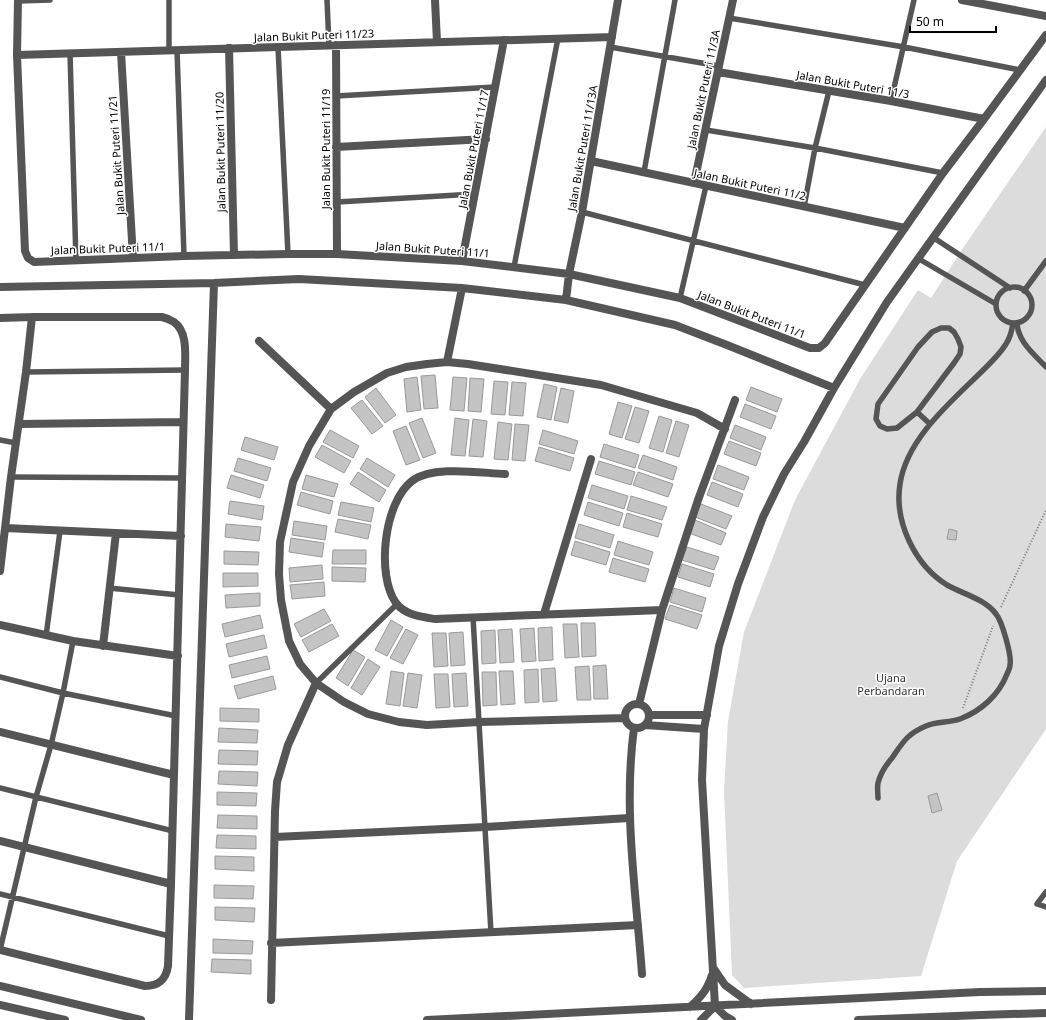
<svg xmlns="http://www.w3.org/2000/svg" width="1046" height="1020" font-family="'Noto Sans',sans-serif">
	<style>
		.green { fill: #dcdcdc }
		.building { fill: #c4c4c4; stroke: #999 }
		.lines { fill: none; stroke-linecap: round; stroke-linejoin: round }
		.path { stroke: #777; stroke-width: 2; stroke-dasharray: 1 2; stroke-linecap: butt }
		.service { stroke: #555; stroke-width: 5.5 }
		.minor { stroke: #555; stroke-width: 8 }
		.labels { text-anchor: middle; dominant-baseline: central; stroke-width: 3; stroke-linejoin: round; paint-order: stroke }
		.street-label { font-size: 11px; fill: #000; stroke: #fff }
		.park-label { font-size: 11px; fill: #333; stroke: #fff }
	</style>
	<rect width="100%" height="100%" fill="#fff"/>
	<path class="green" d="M1046,127V729L957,861L921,976L744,988L732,975L724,791L728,721L744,632L795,500L860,379L918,290L931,298L963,248Z"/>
	<path class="building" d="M435,375L438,408L424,409L421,376Z
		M417,377L421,410L407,412L404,379Z
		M453,377L467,378L464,411L450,410Z
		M470,378L484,379L481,412L468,411Z
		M494,381L508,382L505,415L491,414Z
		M512,382L526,383L523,416L509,415Z
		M544,384L557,387L551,420L537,417Z
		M751,387L782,399L777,412L746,400Z
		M376,388L396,415L385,423L365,397Z
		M561,388L574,391L568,423L554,420Z
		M362,400L383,426L372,434L351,408Z
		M618,402L632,406L622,438L609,434Z
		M745,404L776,416L771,429L740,417Z
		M635,407L649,411L639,443L625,439Z
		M659,416L672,420L663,452L649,448Z
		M422,418L436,453L423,458L409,423Z
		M455,418L469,420L465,456L451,455Z
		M473,419L487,421L483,457L469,456Z
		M676,421L689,425L679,457L666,453Z
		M498,422L512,424L508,460L494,459Z
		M515,424L529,425L525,461L512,460Z
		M735,425L766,437L761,450L730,438Z
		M406,426L420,460L406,465L393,431Z
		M330,430L359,446L353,458L323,442Z
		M543,430L578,441L574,454L539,444Z
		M245,437L278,447L274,460L241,450Z
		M729,441L761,453L756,466L724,454Z
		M604,444L639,455L635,468L600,457Z
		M322,445L351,461L344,473L315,457Z
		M539,447L574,458L570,471L535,461Z
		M643,455L677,467L673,480L638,468Z
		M238,458L271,468L267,481L234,471Z
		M367,458L395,475L388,487L360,469Z
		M599,461L635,472L631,485L595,474Z
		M718,465L749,477L744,490L713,479Z
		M358,472L386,490L379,502L350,484Z
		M638,472L673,484L668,497L633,485Z
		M231,475L264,485L260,498L227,488Z
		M306,475L338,484L334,497L302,489Z
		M712,482L743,494L738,507L707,495Z
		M592,485L628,496L624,509L588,498Z
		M301,492L333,501L330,514L297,505Z
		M631,496L667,507L662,520L627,510Z
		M230,501L264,506L262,520L228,514Z
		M341,502L374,508L371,522L338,515Z
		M588,502L623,513L619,526L584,515Z
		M701,504L732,516L726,529L695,517Z
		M627,513L662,524L658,537L623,527Z
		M338,519L371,525L368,539L335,532Z
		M695,520L726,533L721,545L689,533Z
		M294,521L327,526L325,540L292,535Z
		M226,524L261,527L259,541L225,537Z
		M579,524L614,535L610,548L575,538Z
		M949,529L957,531L956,540L947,539Z
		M291,538L324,543L322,557L289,552Z
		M575,541L610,552L606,565L571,555Z
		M618,541L653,552L649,565L614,555Z
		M687,547L719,557L714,570L682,560Z
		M333,550H366V564H332Z
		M224,551L259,552L258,565L224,564Z
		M613,558L649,569L645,582L609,572Z
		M682,564L714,574L710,587L678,577Z
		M322,565L323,579L290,582L289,568Z
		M332,567L366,568L365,582L332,581Z
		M223,573H258V586L223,587Z
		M324,582L325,596L292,599L290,585Z
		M674,588L706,598L702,612L670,602Z
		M260,593V606L226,608L225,595Z
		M670,605L702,615L697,629L665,619Z
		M324,609L331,621L301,637L294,624Z
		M260,615L263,628L225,637L222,624Z
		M391,620L403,627L387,656L375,650Z
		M581,623H595L596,656L582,657Z
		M332,624L339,636L309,652L302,640Z
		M563,624H577L579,657L565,658Z
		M552,627L553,660L539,661L538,628Z
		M534,628L536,661L522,662L520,629Z
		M406,629L418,635L403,664L390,658Z
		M512,629L514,662L500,663L498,630Z
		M495,630L496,663L482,664L481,631Z
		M463,632L465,665L451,666L449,633Z
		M432,633H446L448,666L434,667Z
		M264,635L267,648L229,657L226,644Z
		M353,650L365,657L348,686L336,678Z
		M267,656L270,669L232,678L229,665Z
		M368,659L380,667L362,695L351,688Z
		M606,665L608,699H594L593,666Z
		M589,666L591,700H577L575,667Z
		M555,668L557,701L543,702L541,669Z
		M538,669L539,702L525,703L524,670Z
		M391,671L404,673L400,706L386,704Z
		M499,671H513L515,704L501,705Z
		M482,672H496L497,705L483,706Z
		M408,673L422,675L417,708L403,706Z
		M466,673L468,706L454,707L452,674Z
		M434,674H448L450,707L436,708Z
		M273,676L276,689L238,699L234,686Z
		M220,708L259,709V722L220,721Z
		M219,728L258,730L257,743L218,742Z
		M219,750L258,751L257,765L218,764Z
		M219,771L258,772L257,786L218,784Z
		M217,792L257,793L256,806L217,805Z
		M937,793L942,810L932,813L928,796Z
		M218,815L257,816V829L217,828Z
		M217,835L256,836V849L216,848Z
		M215,856L254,857V871L215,869Z
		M214,885L254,886L253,899L214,898Z
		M215,907L255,908L254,922L215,920Z
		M213,939L253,941L252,954L213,953Z
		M212,959L251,960V974L211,972Z"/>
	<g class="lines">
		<path class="path" d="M1001,607L1046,510
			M963,708L993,626"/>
		<path class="service" d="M169,0V50
			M327,0L329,45
			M18,1L50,0
			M729,18L904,47L1020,70
			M278,47L288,254
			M610,47L719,66
			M177,50L184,256
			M70,53L76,261
			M336,96L495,87
			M891,101L914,0
			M706,130L815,148L943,173
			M644,172L675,0
			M337,202L475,194
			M804,207L815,148L829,91
			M582,212L865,285
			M934,238L1010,288
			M919,259L996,304
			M514,267L558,38
			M996 305a18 18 0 1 1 36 0a18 18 0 1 1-36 0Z
			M1024,291L1046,261
			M680,298L706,186
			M1017,323C1018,342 1034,354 1046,367
			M941,328H949L954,332L958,339L961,347L960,354L954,363L917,412L897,428L887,429L880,426L876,419L878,404L918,347L932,332Z
			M26,372L185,370
			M917,412L930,424
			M0,440L16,443
			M11,477L182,478
			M109,588L179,595
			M473,617L491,933
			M46,636L60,531
			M0,677L63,693L176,716
			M316,683L397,604
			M0,788L173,831
			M878,798C878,794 877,787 878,783C880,774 886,765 892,758C903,742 907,734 926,726C937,721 949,723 960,719C981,711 999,695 1007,674C1008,672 1010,668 1010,665C1012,656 1002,621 996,614C985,599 963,594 947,585C915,565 894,522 900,484C906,442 945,407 974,379C985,368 998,357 1006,344C1010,338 1012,330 1013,323
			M1046,892L1037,904L1046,907
			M0,894L169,936
			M0,950L36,797L51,745L63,693L73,641"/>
		<path class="minor" d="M18,0L17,55L25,251L28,258L34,262L184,256L288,254H337L462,261L569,274L680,298L810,348H819L825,343L943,173L984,119L1046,35
			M435,0L437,42
			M962,0L1046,16
			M336,45L337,254
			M229,48L234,255
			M121,52L133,258
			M17,55L612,37
			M718,72L891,101L984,119
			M336,147L486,139
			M591,161L905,228
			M694,183L733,0
			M462,261L504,40
			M0,287L214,283L299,279L462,288L566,300L675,325L727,345L834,388
			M566,300L569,274L582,212L618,0
			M0,318L32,317H162C166,318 171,320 174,322C188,332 185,355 185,370L171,884L168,966C166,979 159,986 145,986L0,950
			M259,341L331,409
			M447,362L462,288
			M19,424L183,422
			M505,474C480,473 433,465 412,481C384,502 376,575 396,603C405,615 421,617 435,619L662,610
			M5,528L181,536
			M0,571L11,477L26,372L32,317
			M544,614L591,459
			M0,625L73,641L178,656
			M103,646L116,533
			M625 716a12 12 0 1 1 24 0a12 12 0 1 1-24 0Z
			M639,704L662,610L698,500L735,400
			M649,715H707
			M625,718L479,722L427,725L399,722L368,714L344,702L316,683L300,664L289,641L281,600L279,574L280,542L293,482L309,446L331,409L354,392L387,373L406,367L427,364L447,362L468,364L601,385L697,413L725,429
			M645,725L704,729
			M634,728C623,810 636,892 642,974
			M0,732L174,775
			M275,837L485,827L629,818
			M0,841L171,884
			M271,943L638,925
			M714,969L725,985L751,1004
			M0,986L141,1020
			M271,1000L275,811L277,782L288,745L316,683
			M0,1005L65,1020
			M690,1007C702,996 707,990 712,975
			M189,1020L214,283
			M427,1020L980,992L1046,991
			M701,1020L715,1006
			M732,1020L725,1016L715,1006L702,780L704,729L719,646L738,584L763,517L784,474L804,442L834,388L887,302L1046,80
			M858,1020L981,1015L1046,1013"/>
	</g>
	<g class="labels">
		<g class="street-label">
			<text transform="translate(314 35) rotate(-2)">Jalan Bukit Puteri 11/23</text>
			<text transform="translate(853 84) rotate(10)">Jalan Bukit Puteri 11/3</text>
			<text transform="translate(703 89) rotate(-78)">Jalan Bukit Puteri 11/3A</text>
			<text transform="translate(582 148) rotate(-80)">Jalan Bukit Puteri 11/13A</text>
			<text transform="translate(325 149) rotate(-90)">Jalan Bukit Puteri 11/19</text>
			<text transform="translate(473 149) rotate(-79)">Jalan Bukit Puteri 11/17</text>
			<text transform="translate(220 152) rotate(-91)">Jalan Bukit Puteri 11/20</text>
			<text transform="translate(116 155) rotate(-94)">Jalan Bukit Puteri 11/21</text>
			<text transform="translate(750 184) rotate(12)">Jalan Bukit Puteri 11/2</text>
			<text transform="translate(108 248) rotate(-2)">Jalan Bukit Puteri 11/1</text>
			<text transform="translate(433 249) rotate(4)">Jalan Bukit Puteri 11/1</text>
			<text transform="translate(752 314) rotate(21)">Jalan Bukit Puteri 11/1</text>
		</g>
		<g class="park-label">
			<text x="891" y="677">Ujana<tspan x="891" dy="13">Perbandaran</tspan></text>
		</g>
	</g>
	<path d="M910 26v6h86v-6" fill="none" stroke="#000000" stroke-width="2"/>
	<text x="916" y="26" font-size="12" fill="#000000" stroke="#ffffff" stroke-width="3" paint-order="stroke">50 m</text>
</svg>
